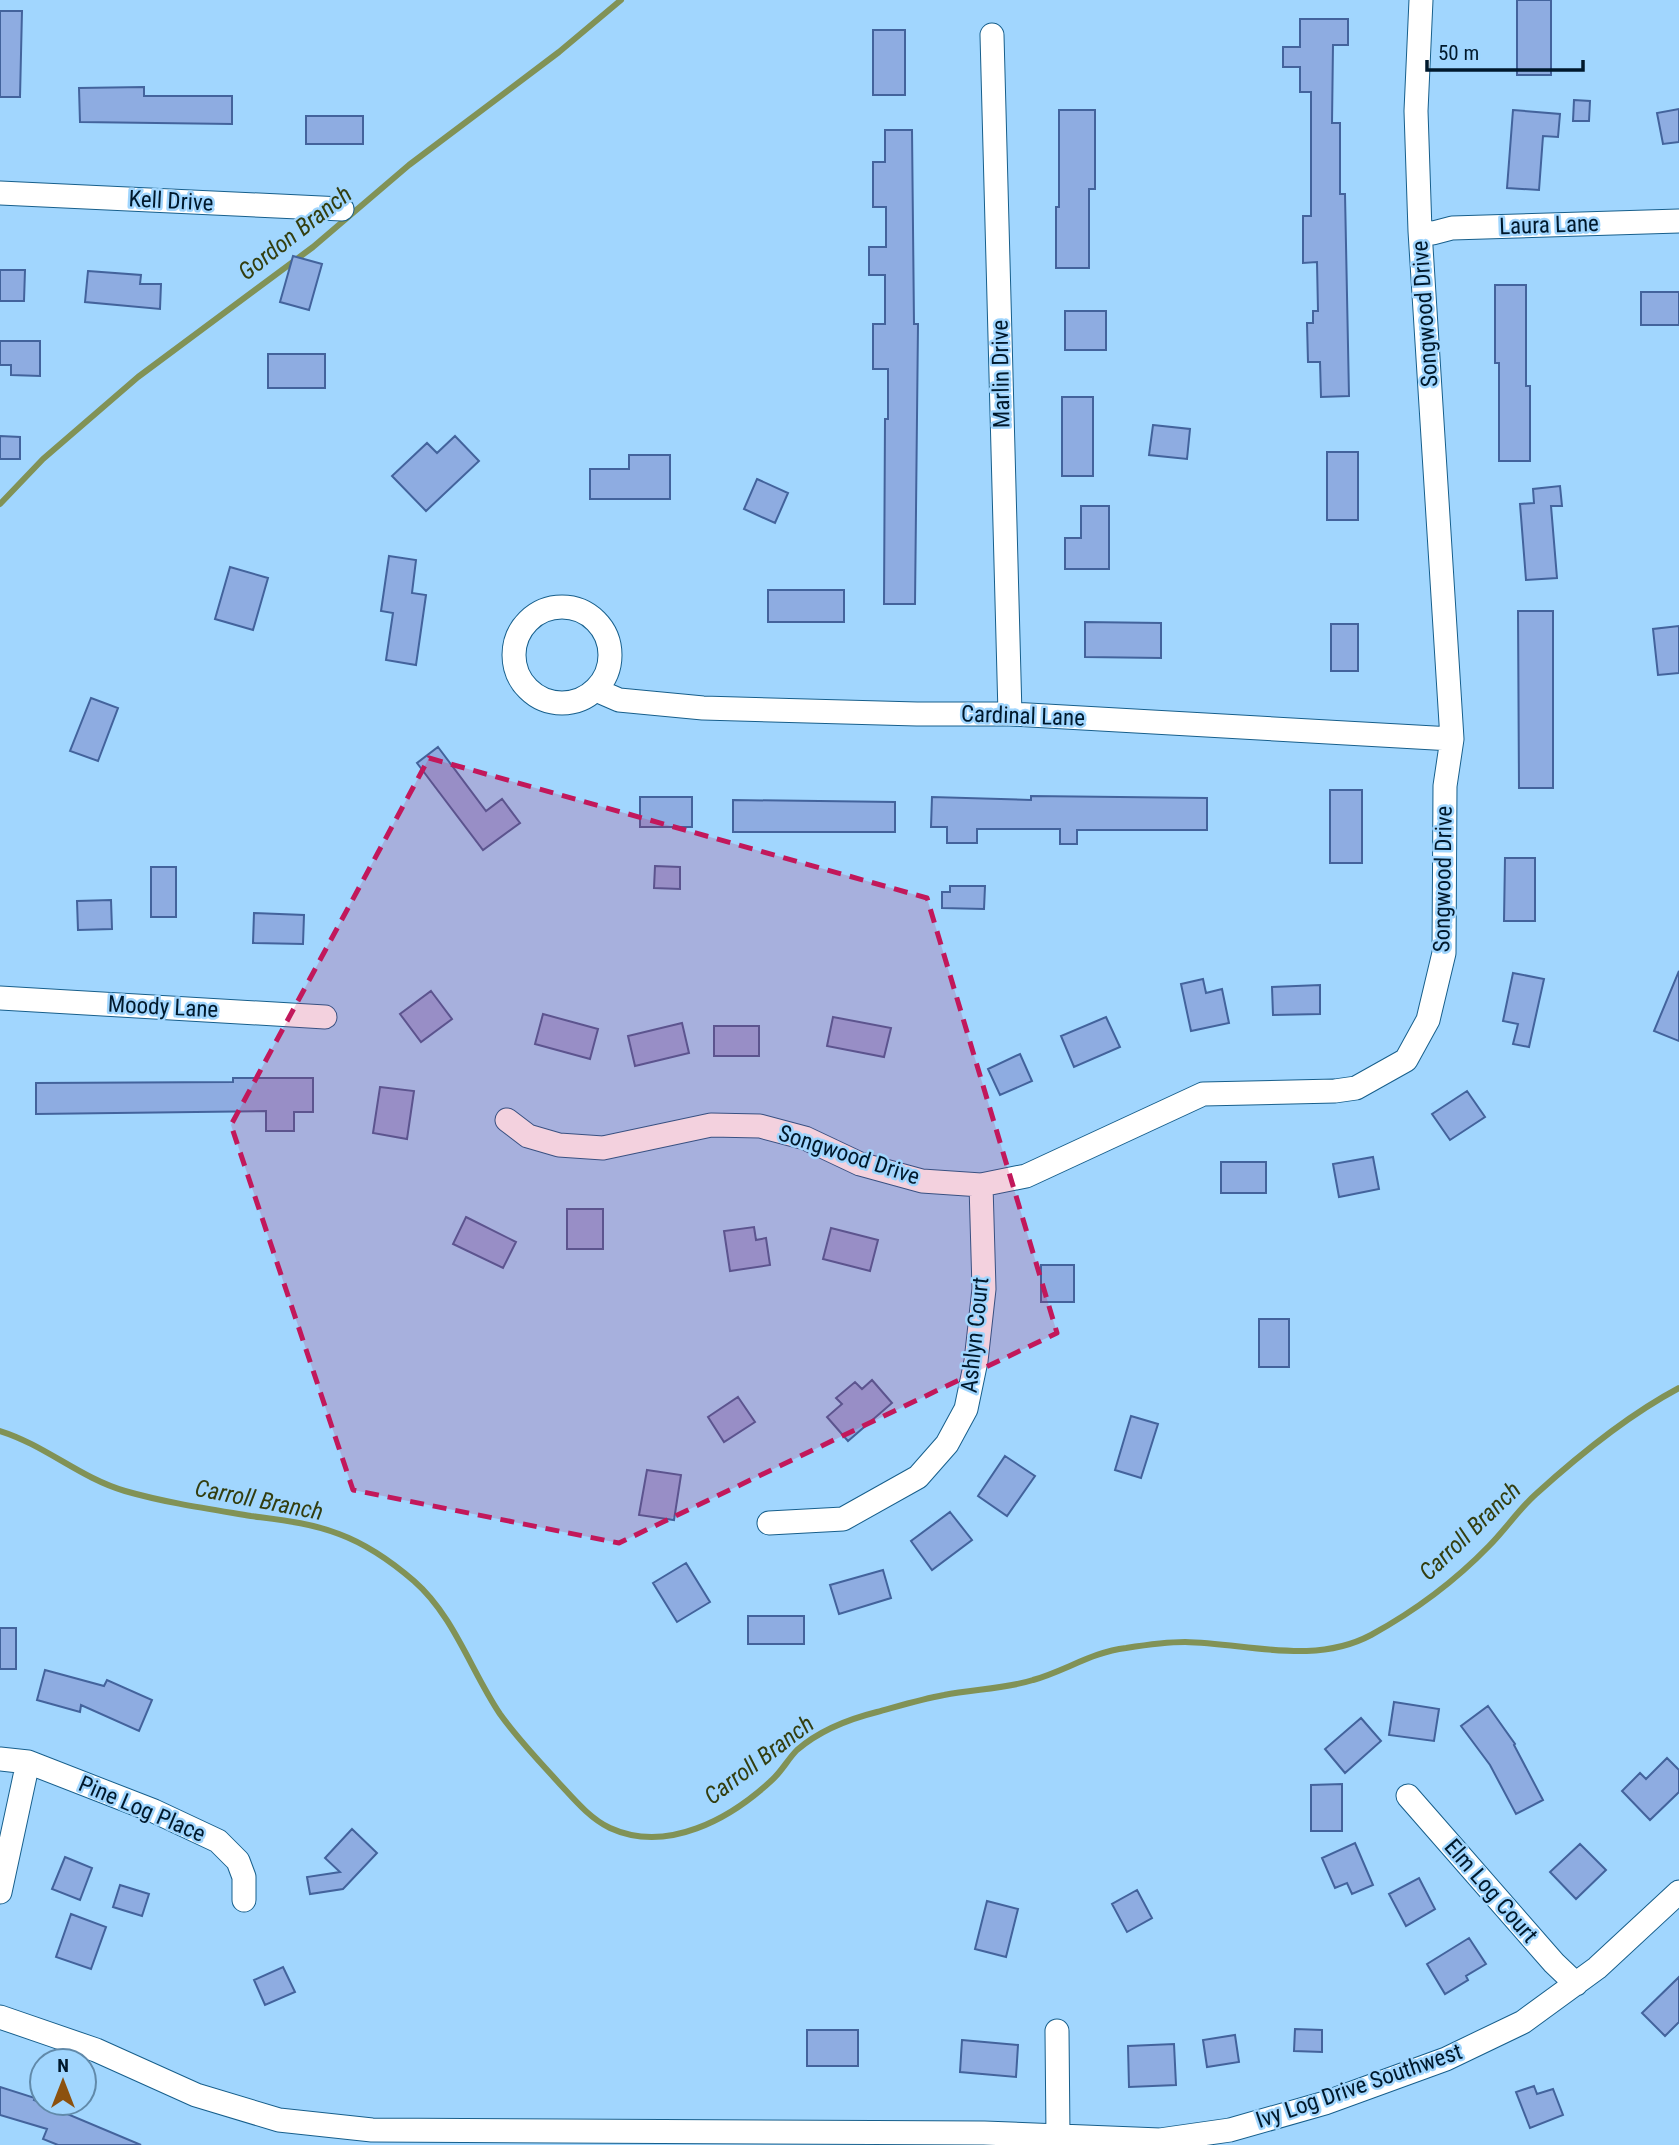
<svg xmlns="http://www.w3.org/2000/svg" width="1679" height="2145" font-family="'Roboto Condensed',sans-serif">
	<style>
		.lines { fill: none; stroke-linecap: round; stroke-linejoin: round }
		.stream { stroke: #819256; stroke-width: 6 }
		.building { fill: #8eace1; stroke: #43639c; stroke-width: 2 }
		.street-casing { stroke: #175f8c; stroke-width: 25 }
		.street { stroke: #fff; stroke-width: 23 }
		.marked { fill: #c2185b; fill-opacity: 0.2; stroke: #c2185b; stroke-width: 5; stroke-dasharray: 14 9; stroke-linejoin: round }
		.labels { text-anchor: middle; dominant-baseline: central; stroke-width: 5; stroke-linejoin: round; paint-order: stroke }
		.street-label { font-size: 23px; fill: #00192c; stroke: #a1d6fe }
		.water-label { font-size: 24px; font-style: italic; fill: #333e10; stroke: #a1d6fe }
	</style>
	<rect width="100%" height="100%" fill="#a1d6fe"/>
	<g class="lines">
		<path class="stream" d="M0,504L43,459L138,377L313,247L409,165L559,52L621,0
			M0,1431C45,1445 80,1478 125,1491C167,1503 209,1509 251,1516C281,1520 311,1523 339,1534C366,1544 392,1562 414,1581C454,1616 471,1671 500,1714C517,1738 538,1760 558,1782C573,1798 589,1818 610,1828C667,1854 730,1819 772,1780C782,1771 788,1759 797,1750C820,1730 849,1719 877,1712C899,1706 922,1699 944,1695C973,1689 1005,1689 1033,1680C1065,1671 1092,1652 1126,1648C1145,1645 1166,1642 1185,1642C1247,1643 1313,1666 1371,1635C1413,1612 1456,1580 1489,1546C1506,1529 1518,1510 1536,1494C1579,1455 1628,1415 1679,1388"/>
	</g>
	<path class="building" d="M1517,0H1551V75H1517Z
		M0,11H22L20,97H0Z
		M1300,19H1348V45H1333L1332,123H1340V194H1345L1349,396L1321,397L1320,362H1308L1307,323H1313V311H1318L1317,262L1303,263V216H1311V92H1300V67H1283V47H1300Z
		M873,30H905V95H873Z
		M144,87V96H232V124L80,122L79,88Z
		M1574,100L1590,101L1589,121H1573Z
		M1679,109V142L1663,144L1657,113Z
		M1059,110H1095V189H1089V268H1056V207H1059Z
		M1513,110L1560,114L1558,137L1543,136L1539,190L1507,188Z
		M306,116H363V144H306Z
		M885,130H912L914,324H918L915,604H884L885,419H888V369H873V324H885V275H869V247H886V207H873V162H885Z
		M293,256L322,264L309,310L280,302Z
		M0,270H25L24,301H0Z
		M88,271L141,275L140,284H161L160,309L85,302Z
		M1495,285H1526V386H1530V461H1499V363H1495Z
		M1641,292H1679V325H1641Z
		M1065,311H1106V350H1065Z
		M0,341H40V376L11,375V365H0Z
		M268,354H325V388H268Z
		M1062,397H1093V476H1062Z
		M1153,425L1190,429L1187,459L1149,455Z
		M0,436L20,437V459H0Z
		M455,436L479,461L426,511L392,476L427,443L437,453Z
		M1327,452H1358V520H1327Z
		M629,455H670V499H590V469H629Z
		M757,479L788,493L775,523L744,509Z
		M1560,486L1562,506H1551L1557,578L1526,580L1520,504L1534,503L1533,489Z
		M1081,506H1109V569H1065V538H1081Z
		M389,556L416,560L412,593L426,595L416,665L386,660L393,613L381,611Z
		M230,567L268,578L253,630L215,619Z
		M768,590H844V622H768Z
		M1518,611H1553V788H1519Z
		M1085,622L1161,623V658L1085,657Z
		M1331,624H1358V671H1331Z
		M1679,626V673L1658,675L1653,629Z
		M91,698L118,708L98,761L70,751Z
		M438,747L486,811L502,799L520,823L483,850L417,763Z
		M1330,790H1362V863H1330Z
		M1031,796L1207,798V830H1077V844H1060V829H977V843H947V827H931L932,797L1031,800Z
		M640,797H692V827H640Z
		M733,800L895,802V832H733Z
		M1505,858H1535V921H1504Z
		M655,866L680,867V889L654,888Z
		M151,867H176V917H151Z
		M950,886H985L984,909L942,908V892H950Z
		M111,900L112,929L78,930L77,901Z
		M254,913L304,915L303,944L253,943Z
		M1679,971V1041L1654,1031Z
		M1513,973L1544,979L1529,1047L1513,1044L1518,1024L1503,1021Z
		M1203,979L1206,993L1222,989L1229,1023L1191,1031L1181,984Z
		M1320,985V1014L1273,1015L1272,987Z
		M431,991L452,1019L421,1042L400,1014Z
		M543,1014L598,1029L590,1059L535,1044Z
		M833,1017L891,1028L884,1057L827,1046Z
		M1106,1017L1120,1047L1074,1067L1061,1036Z
		M682,1023L689,1053L635,1066L628,1036Z
		M714,1026H759V1056H714Z
		M1020,1054L1032,1081L1000,1095L988,1069Z
		M233,1078H313V1112H294V1131H266V1111L36,1114V1083L233,1082Z
		M380,1087L414,1091L407,1139L373,1133Z
		M1467,1091L1485,1117L1450,1140L1432,1114Z
		M1373,1157L1379,1189L1339,1197L1333,1164Z
		M1221,1162H1266V1193H1221Z
		M567,1209H603V1249H567Z
		M466,1217L516,1242L503,1268L453,1244Z
		M754,1227L756,1240L766,1238L770,1265L730,1271L724,1231Z
		M831,1228L878,1240L870,1271L823,1259Z
		M1041,1265H1074V1302H1041Z
		M1259,1319H1289V1367H1259Z
		M872,1380L892,1403L848,1441L827,1417L842,1404L836,1398L855,1382L862,1389Z
		M738,1397L755,1422L724,1442L708,1417Z
		M1131,1416L1158,1424L1141,1478L1115,1470Z
		M1005,1456L1035,1476L1007,1516L978,1496Z
		M647,1470L681,1475L674,1520L639,1515Z
		M950,1512L972,1540L932,1570L911,1541Z
		M686,1563L710,1602L677,1622L653,1583Z
		M883,1570L891,1598L839,1614L830,1585Z
		M748,1616H804V1644H748Z
		M0,1628H16V1669H0Z
		M45,1670L104,1686L107,1680L152,1700L139,1731L81,1705L80,1712L37,1700Z
		M1394,1702L1439,1709L1434,1741L1389,1735Z
		M1488,1706L1515,1744L1514,1745L1543,1800L1516,1814L1490,1765L1461,1726Z
		M1361,1718L1381,1741L1345,1773L1325,1749Z
		M1667,1758L1679,1770V1792L1650,1820L1622,1791L1640,1773L1646,1779Z
		M1342,1784V1831H1311V1785Z
		M352,1829L377,1853L343,1889L310,1894L307,1877L340,1872L325,1858Z
		M1355,1843L1373,1885L1352,1894L1347,1883L1335,1888L1322,1858Z
		M1580,1844L1606,1870L1576,1899L1550,1872Z
		M65,1857L92,1868L80,1900L52,1889Z
		M1419,1878L1435,1909L1406,1926L1389,1894Z
		M120,1885L149,1894L142,1916L113,1907Z
		M1137,1890L1152,1918L1127,1932L1112,1904Z
		M987,1901L1018,1909L1006,1957L975,1949Z
		M71,1914L106,1927L91,1969L56,1957Z
		M1469,1938L1486,1964L1466,1976L1468,1980L1445,1994L1427,1964Z
		M283,1967L295,1992L265,2005L254,1980Z
		M1679,1977V2022L1665,2036L1642,2013Z
		M1295,2029L1322,2030V2052L1294,2051Z
		M807,2030H858V2066H807Z
		M1235,2035L1239,2062L1207,2067L1203,2040Z
		M962,2040L1018,2045L1016,2077L960,2072Z
		M1174,2044L1176,2085L1129,2087L1128,2046Z
		M1534,2086L1537,2094L1553,2089L1563,2115L1530,2128L1516,2092Z
		M0,2087L35,2098L34,2100L141,2145H58L43,2139L47,2129L0,2115Z"/>
	<g class="lines">
		<g class="street-casing">
			<path id="street" d="M992,35L1010,714
				M0,193L342,209
				M1420,231L1433,233L1452,228L1679,221
				M514 655a48 48 0 1 1 96 0a48 48 0 1 1-96 0Z
				M596,690L619,700L703,708L917,714H1010L1452,739
				M0,998L325,1017
				M507,1120L528,1136L559,1145L603,1148L711,1125L760,1126L805,1138L860,1164L922,1181L981,1185L1026,1176L1203,1094L1335,1091L1356,1088L1406,1060L1428,1020L1444,953L1445,786L1452,739L1420,231L1416,111L1421,0
				M769,1523L843,1519L918,1477L947,1444L966,1409L976,1361L984,1289L981,1185
				M0,1759L28,1762L154,1811L218,1841L238,1861L244,1877V1900
				M1408,1796L1554,1963L1576,1984
				M0,1892L28,1762
				M0,2017L96,2050L196,2095L279,2120L372,2130L984,2133L1160,2140L1230,2130L1325,2103L1446,2059L1523,2022L1597,1968L1679,1892
				M1057,2031L1058,2136"/>
		</g>
		<use href="#street" class="street"/>
	</g>
	<path class="marked" d="M429,758L927,898L1057,1333L619,1543L353,1490L231,1125Z"/>
	<g class="labels">
		<g class="street-label">
			<text transform="translate(171 201) rotate(3)">Kell Drive</text>
			<text transform="translate(1549 225) rotate(-2)">Laura Lane</text>
			<text transform="translate(1425 314) rotate(-94)">Songwood Drive</text>
			<text transform="translate(1001 374) rotate(-91)">Marlin Drive</text>
			<text transform="translate(1023 716) rotate(2)">Cardinal Lane</text>
			<text transform="translate(1443 879) rotate(-89)">Songwood Drive</text>
			<text transform="translate(163 1007) rotate(3)">Moody Lane</text>
			<text transform="translate(849 1155) rotate(18)">Songwood Drive</text>
			<text transform="translate(975 1335) rotate(-84)">Ashlyn Court</text>
			<text transform="translate(142 1809) rotate(23)">Pine Log Place</text>
			<text transform="translate(1491 1891) rotate(49)">Elm Log Court</text>
			<text transform="translate(1359 2086) rotate(-19)">Ivy Log Drive Southwest</text>
		</g>
		<g class="water-label">
			<text transform="translate(295 233) rotate(-38)">Gordon Branch</text>
			<text transform="translate(259 1500) rotate(11)">Carroll Branch</text>
			<text transform="translate(1470 1531) rotate(-44)">Carroll Branch</text>
			<text transform="translate(759 1760) rotate(-37)">Carroll Branch</text>
		</g>
	</g>
	<g transform="translate(63 2082)"><circle r="33" fill="#a1d6fe" stroke="#618aaa" stroke-width="2"/>
	<path d="M0-5L12 26L0 18L-12 26Z" fill="#8c510e"/>
	<text y="-10" font-size="19" font-weight="bold" text-anchor="middle" fill="#00192c">N</text>
	</g>
	<path d="M1427 60v10h156v-10" fill="none" stroke="#00192c" stroke-width="3.5"/>
	<text x="1438" y="60" font-size="21" fill="#00192c" stroke="#a1d6fe" stroke-width="5" paint-order="stroke">50 m</text>
</svg>
